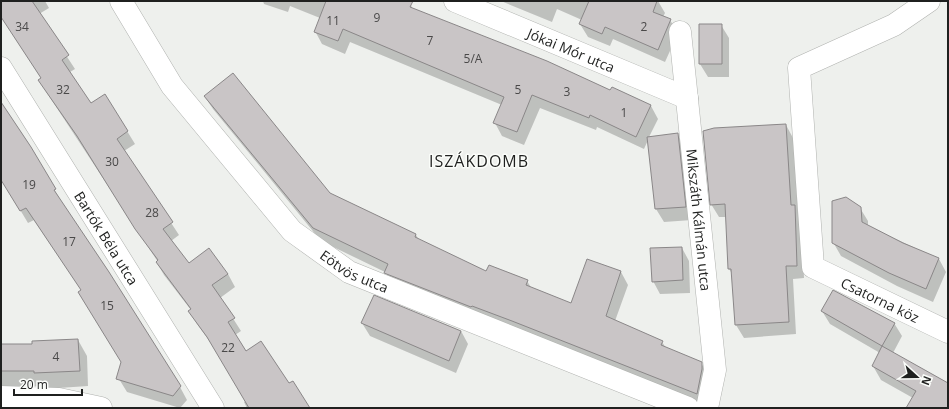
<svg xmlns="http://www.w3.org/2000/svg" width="949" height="409" font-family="'Open Sans',sans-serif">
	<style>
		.shadow { fill: #0003 }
		.building { fill: #c9c5c6; stroke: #8a8788 }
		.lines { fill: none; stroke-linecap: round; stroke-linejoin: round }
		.minor-casing { stroke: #b0b2af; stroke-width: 23 }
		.tertiary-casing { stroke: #b0b2af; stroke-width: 23 }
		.minor { stroke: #fff; stroke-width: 22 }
		.tertiary { stroke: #fff; stroke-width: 22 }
		.labels { text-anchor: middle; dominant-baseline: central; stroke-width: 3; stroke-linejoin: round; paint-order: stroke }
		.number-label { font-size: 12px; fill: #4a4949 }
		.street-label { font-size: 14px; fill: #1f201f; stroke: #fbfdfa }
		.quarter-label { font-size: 16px; letter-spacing: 1px; fill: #1f201f; stroke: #fbfdfa }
	</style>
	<rect width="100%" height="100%" fill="#eef0ed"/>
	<path class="shadow" d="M1,1H45L49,8L39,14L75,69L70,72L91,105L105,95L135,144L124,151L179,235L171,241L189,265L228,274L235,287L220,298L241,331L235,335L246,352L289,385L309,408H247L244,402L246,401L216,350L197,324L189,311L191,310L164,275L157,263L158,262L47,93L39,80L42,79L1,15Z
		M263,1H400L411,5L412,8L611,91L613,88L651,106L658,119L649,137L677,134L685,147L692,220L664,222L656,209L648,140L644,149L597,127L596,130L540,108L524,145L502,136L495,123L502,105L350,42L345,54L322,44L315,31L320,18L290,6L288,12L264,4Z
		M501,1H658L665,13L663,17L670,20L678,33L665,62L613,39L610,46L588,37L580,24L582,20L557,9L552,22Z
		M700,25H721L729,38V77H708L700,64Z
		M205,97L329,194L416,235L419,240L487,272L527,281L532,289L571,304L588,260L621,272L628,285L615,321L662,342L666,348L701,363L709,376L704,406L393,285L385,272L321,241L213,109Z
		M1,103L30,147L62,203L180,387L187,400L180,408L127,392L119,379L122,362L82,291L34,220L28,223L1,178Z
		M786,125L793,138L798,212L802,219L804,278L793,279L796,334L744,338L736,325L733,275L729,269L726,217H719L711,204Z
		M860,208L868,221V226L939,259L946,272L933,302L897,286L841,256L833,242Z
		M682,248L689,261L690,293L660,294L653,281Z
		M822,311L894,323L902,336L893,353L948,384V408H907L913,398L881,380L873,366L880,353L830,324Z
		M362,323L461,331L468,344L456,373L370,336Z
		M78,340L87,356L88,386L44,389L42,386H1V345H33Z"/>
	<path class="building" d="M1,1H32L69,55L62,60L91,103L105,94L128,131L117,139L173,222L163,229L189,263L209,248L228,274L212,285L235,318L228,322L246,351L261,341L289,383L293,381L310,408H249L207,337L188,311L191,309L156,262L158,260L135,229L77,136L38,80L41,78L1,17Z
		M326,1H413L410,7L547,61L610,90L612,87L651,105L636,137L590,115L589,118L532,95L517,132L493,123L504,97L343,29L338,41L314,32Z
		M589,1H657L653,12L671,19L658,50L605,27L602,34L579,24Z
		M699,24H722V64H699Z
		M233,73L330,193L416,234L415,237L486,271L489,265L528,280L526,285L571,303L587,259L621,271L606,316L663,341L661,345L702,362V369L697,394L512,321L472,306L471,307L384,273L388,264L313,228L204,96Z
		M1,102L31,147L56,189L54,190L109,272L181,386L173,396L116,379L121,362L78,292L81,290L26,208L20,211L1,180Z
		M786,124L791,205H795L797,266H786L789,322L735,325L731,269H728L725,204L710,205L703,131L714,128Z
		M678,133L686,207L655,209L647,137Z
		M846,197L861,207L862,222L903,243L939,258L926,289L889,273L832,243V201Z
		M682,247L683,280L652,282L650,248Z
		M833,290L895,323L882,346L821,311Z
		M374,295L461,331L449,361L361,323Z
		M78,339L80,371L34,373V371H1V344H32V341Z
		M882,346L948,383V408H906L916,391L872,366Z"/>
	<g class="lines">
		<g class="minor-casing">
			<g id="minor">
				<path id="s1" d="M121,1L172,86L292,231L349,272L688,408"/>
				<path id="s2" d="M455,1L687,98"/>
				<path id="s3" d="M929,1L894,25L799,68L813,267L948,332"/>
				<path id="s4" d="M680,32L715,370L707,408"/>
				<path d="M1,397L59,399L101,408"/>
			</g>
		</g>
		<g class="tertiary-casing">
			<g id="tertiary">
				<path id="s5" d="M1,68L213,408"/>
			</g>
		</g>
		<use href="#minor" class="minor"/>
		<use href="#tertiary" class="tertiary"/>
	</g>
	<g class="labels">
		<g class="number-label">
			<text x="377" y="17">9</text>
			<text x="333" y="20">11</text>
			<text x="22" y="26">34</text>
			<text x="644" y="26">2</text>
			<text x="430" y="40">7</text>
			<text x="473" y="58">5/A</text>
			<text x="63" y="89">32</text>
			<text x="518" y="89">5</text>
			<text x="567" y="91">3</text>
			<text x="624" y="112">1</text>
			<text x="112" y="161">30</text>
			<text x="29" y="184">19</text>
			<text x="152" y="212">28</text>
			<text x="69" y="241">17</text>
			<text x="107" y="305">15</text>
			<text x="228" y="347">22</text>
			<text x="56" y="356">4</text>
		</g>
		<g class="street-label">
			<text stroke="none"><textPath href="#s2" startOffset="126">Jókai Mór utca</textPath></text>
			<text stroke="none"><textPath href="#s4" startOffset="189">Mikszáth Kálmán utca</textPath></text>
			<text stroke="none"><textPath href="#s5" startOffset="200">Bartók Béla utca</textPath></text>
			<text stroke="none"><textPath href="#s1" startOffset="362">Eötvös utca</textPath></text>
			<text stroke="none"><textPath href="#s3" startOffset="421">Csatorna köz</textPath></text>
		</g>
		<g class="quarter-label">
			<text x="479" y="161">ISZÁKDOMB</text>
		</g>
	</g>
	<rect width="949" height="409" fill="none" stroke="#1f201f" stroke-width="4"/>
	<g transform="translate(917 377) rotate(111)" stroke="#fbfdfa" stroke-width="3" paint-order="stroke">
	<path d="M0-3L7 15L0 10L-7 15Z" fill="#1f201f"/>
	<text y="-6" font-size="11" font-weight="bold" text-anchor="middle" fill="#1f201f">N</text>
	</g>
	<path d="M14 389v6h68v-6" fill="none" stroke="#1f201f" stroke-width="2"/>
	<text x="20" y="389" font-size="12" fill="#1f201f" stroke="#fbfdfa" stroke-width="3" paint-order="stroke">20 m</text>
</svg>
